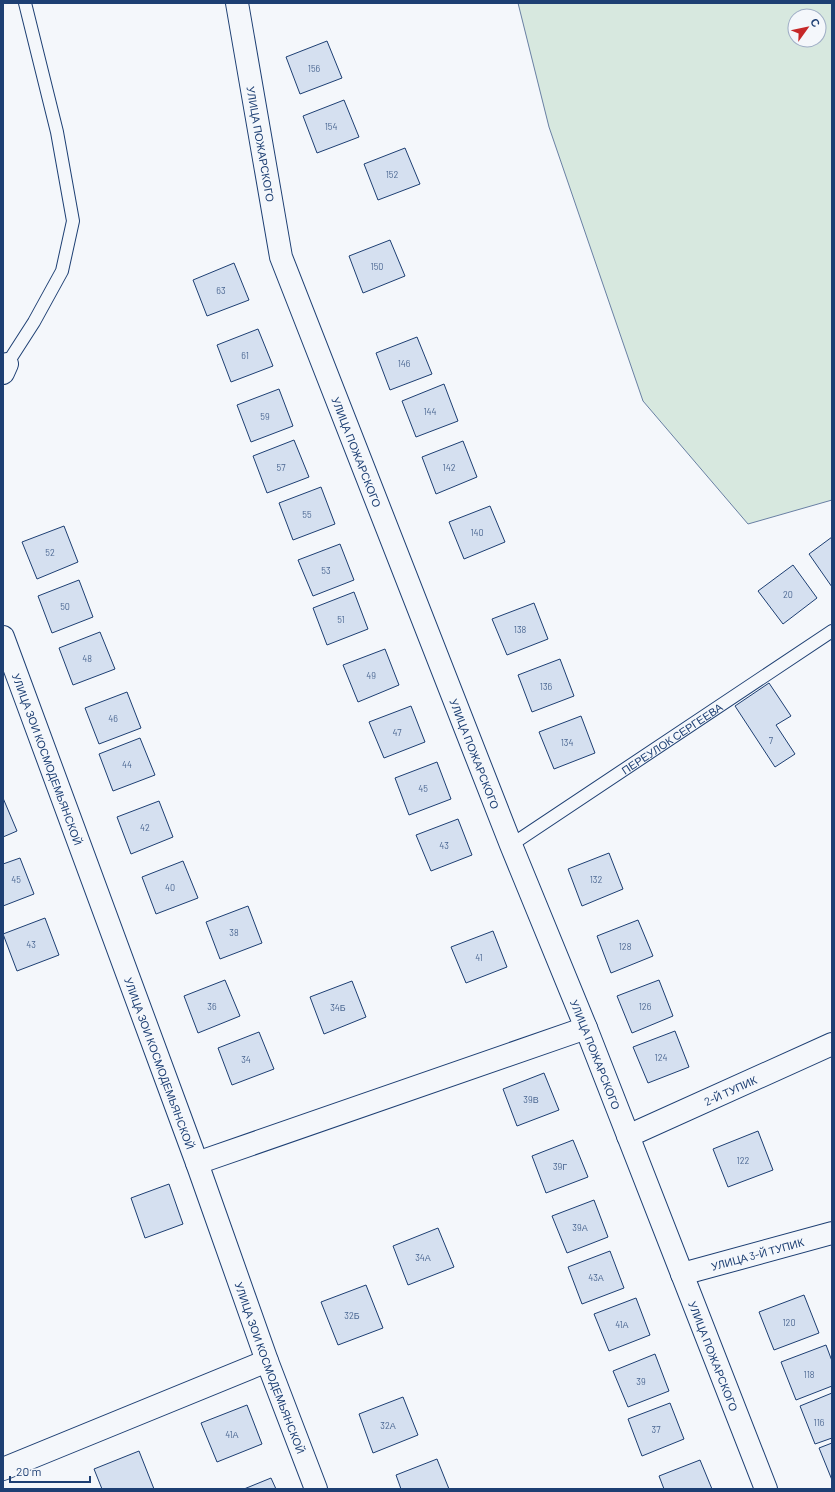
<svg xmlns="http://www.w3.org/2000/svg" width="835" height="1492" font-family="Barlow,sans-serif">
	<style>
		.green { fill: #d7e8df; stroke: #687fa3; fill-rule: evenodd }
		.building { fill: #d5e0f0; stroke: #1d3f73 }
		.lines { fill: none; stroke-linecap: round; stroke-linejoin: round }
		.lane-casing { stroke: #1d3f73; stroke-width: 14 }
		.street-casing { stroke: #1d3f73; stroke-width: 24 }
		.lane { stroke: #f4f7fb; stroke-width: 12 }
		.street { stroke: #f4f7fb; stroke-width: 22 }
		.labels { text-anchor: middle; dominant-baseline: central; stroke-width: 3; stroke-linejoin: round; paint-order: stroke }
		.number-label { font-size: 9px; fill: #4b6792 }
		.street-label { font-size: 11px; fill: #1d3f73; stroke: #f4f7fb }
	</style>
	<rect width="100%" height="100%" fill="#f4f7fb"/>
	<path class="green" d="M518,3H832V500L748,524L643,401L549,127ZM795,16H819V40H795Z"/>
	<path class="building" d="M327,41L342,78L300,94L286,57Z
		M344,100L359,137L317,153L303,116Z
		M405,148L420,184L378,200L364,164Z
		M390,240L405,276L363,293L349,256Z
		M234,263L249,300L207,316L193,280Z
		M258,329L273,366L231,382L217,345Z
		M417,337L432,374L390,390L376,353Z
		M444,384L458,421L416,437L402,401Z
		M279,389L293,426L251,442L237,405Z
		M294,440L309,477L267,493L253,456Z
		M463,441L477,477L436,494L422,457Z
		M321,487L335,524L293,540L279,503Z
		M490,506L505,542L464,559L449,522Z
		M64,526L78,562L37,579L22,542Z
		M832,537V587L809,554Z
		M340,544L354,580L313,596L298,560Z
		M793,565L817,598L783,624L758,591Z
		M79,580L93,617L52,633L38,596Z
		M354,592L368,629L327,645L313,608Z
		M534,603L548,639L507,655L492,619Z
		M100,632L115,669L73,685L59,648Z
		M385,649L399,685L358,702L343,665Z
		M560,659L574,696L532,712L518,675Z
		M769,683L791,716L776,725L795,754L775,767L735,706Z
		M127,692L141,728L99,744L85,708Z
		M411,706L425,742L384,758L369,722Z
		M581,716L595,753L554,769L539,732Z
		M140,738L155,775L113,791L99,754Z
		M437,762L451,799L409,815L395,778Z
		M3,798L17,831L3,837Z
		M159,801L173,837L131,854L117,817Z
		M458,819L472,855L431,871L416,835Z
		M609,853L623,889L582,906L568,869Z
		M20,858L34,894L3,906V864Z
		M183,861L198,898L156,914L142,877Z
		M248,906L262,943L220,959L206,922Z
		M45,918L59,955L17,971L3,934Z
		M638,920L653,956L611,973L597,936Z
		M493,931L507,967L466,983L451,947Z
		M225,980L240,1016L198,1033L184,996Z
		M659,980L673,1016L632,1033L617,996Z
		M352,981L366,1017L324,1034L310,997Z
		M675,1031L689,1067L648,1083L633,1047Z
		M259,1032L274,1069L232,1085L218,1048Z
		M544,1073L559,1110L517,1126L503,1089Z
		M758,1131L773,1170L728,1187L713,1149Z
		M573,1140L588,1177L546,1193L532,1156Z
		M169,1184L183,1224L145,1238L131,1198Z
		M594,1200L608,1237L567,1253L552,1216Z
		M438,1228L454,1267L408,1285L393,1246Z
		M610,1251L624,1288L582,1304L568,1267Z
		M366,1285L383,1328L338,1345L321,1302Z
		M804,1295L819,1333L774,1350L759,1312Z
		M636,1298L650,1335L609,1351L594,1314Z
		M826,1345L832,1361V1386L796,1400L781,1362Z
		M655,1354L669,1391L628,1407L613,1371Z
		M832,1393V1438L815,1444L800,1406Z
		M403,1397L418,1435L373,1453L359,1414Z
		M670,1403L684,1439L642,1456L628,1419Z
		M247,1405L262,1444L217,1462L201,1423Z
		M832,1443V1480L819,1448Z
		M139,1451L154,1489H102L94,1469Z
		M437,1459L449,1489H401L396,1475Z
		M700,1460L712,1489H664L659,1476Z
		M271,1478L276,1489H244Z"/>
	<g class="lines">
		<g class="lane-casing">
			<g id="lane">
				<path d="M7,364L34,322L62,271L73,221L57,132L25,3"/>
				<path id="s1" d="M511,845L832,631"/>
			</g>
		</g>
		<g class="street-casing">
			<g id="street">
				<path id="s2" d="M237,3L281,257L511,845L586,1028L766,1489"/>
				<path d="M3,373L7,364"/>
				<path id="s3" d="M3,637L197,1163L267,1361L316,1489"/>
				<path id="s4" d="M628,1136L832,1044"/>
				<path d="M197,1163L586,1028"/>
				<path id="s5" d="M682,1274L832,1233"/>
				<path d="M3,1469L267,1361"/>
			</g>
		</g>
		<use href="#lane" class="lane"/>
		<use href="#street" class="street"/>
	</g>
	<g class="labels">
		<g class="number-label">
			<text x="314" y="68">156</text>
			<text x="331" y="126">154</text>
			<text x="392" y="174">152</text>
			<text x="377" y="266">150</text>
			<text x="221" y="290">63</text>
			<text x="245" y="355">61</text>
			<text x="404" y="363">146</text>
			<text x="430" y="411">144</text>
			<text x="265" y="416">59</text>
			<text x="281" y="467">57</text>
			<text x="449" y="467">142</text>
			<text x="307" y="514">55</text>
			<text x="477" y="532">140</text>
			<text x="50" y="552">52</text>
			<text x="326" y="570">53</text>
			<text x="788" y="594">20</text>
			<text x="65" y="606">50</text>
			<text x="341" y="619">51</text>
			<text x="520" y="629">138</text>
			<text x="87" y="658">48</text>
			<text x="371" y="675">49</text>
			<text x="546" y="686">136</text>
			<text x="113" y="718">46</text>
			<text x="397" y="732">47</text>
			<text x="771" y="740">7</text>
			<text x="567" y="742">134</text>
			<text x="127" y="764">44</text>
			<text x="423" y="788">45</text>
			<text x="145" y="827">42</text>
			<text x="444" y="845">43</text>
			<text x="16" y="879">45</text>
			<text x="596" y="879">132</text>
			<text x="170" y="887">40</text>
			<text x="234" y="932">38</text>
			<text x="31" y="944">43</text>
			<text x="625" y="946">128</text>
			<text x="479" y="957">41</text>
			<text x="212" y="1006">36</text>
			<text x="645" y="1006">126</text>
			<text x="338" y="1007">34Б</text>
			<text x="661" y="1057">124</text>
			<text x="246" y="1059">34</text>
			<text x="531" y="1099">39В</text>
			<text x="743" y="1160">122</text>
			<text x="560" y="1166">39Г</text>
			<text x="580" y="1227">39А</text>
			<text x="423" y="1257">34А</text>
			<text x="596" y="1277">43А</text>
			<text x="352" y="1315">32Б</text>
			<text x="789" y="1322">120</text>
			<text x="622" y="1324">41А</text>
			<text x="809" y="1374">118</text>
			<text x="641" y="1381">39</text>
			<text x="819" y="1422">116</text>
			<text x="388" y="1425">32А</text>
			<text x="656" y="1429">37</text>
			<text x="232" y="1434">41А</text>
		</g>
		<g class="street-label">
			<text stroke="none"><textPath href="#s2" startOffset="143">УЛИЦА ПОЖАРСКОГО</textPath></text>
			<text stroke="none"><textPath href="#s2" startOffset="467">УЛИЦА ПОЖАРСКОГО</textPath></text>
			<text stroke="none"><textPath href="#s1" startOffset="193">ПЕРЕУЛОК СЕРГЕЕВА</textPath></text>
			<text stroke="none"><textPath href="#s2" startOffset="791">УЛИЦА ПОЖАРСКОГО</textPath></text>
			<text stroke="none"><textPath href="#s3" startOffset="130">УЛИЦА ЗОИ КОСМОДЕМЬЯНСКОЙ</textPath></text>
			<text stroke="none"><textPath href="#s2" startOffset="1115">УЛИЦА ПОЖАРСКОГО</textPath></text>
			<text stroke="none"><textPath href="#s3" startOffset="454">УЛИЦА ЗОИ КОСМОДЕМЬЯНСКОЙ</textPath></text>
			<text stroke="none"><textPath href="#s4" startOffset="112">2-Й ТУПИК</textPath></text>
			<text stroke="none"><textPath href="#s5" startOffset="78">УЛИЦА 3-Й ТУПИК</textPath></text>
			<text stroke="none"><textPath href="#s2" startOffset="1439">УЛИЦА ПОЖАРСКОГО</textPath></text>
			<text stroke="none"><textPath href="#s3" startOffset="778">УЛИЦА ЗОИ КОСМОДЕМЬЯНСКОЙ</textPath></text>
		</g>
	</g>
	<rect width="835" height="1492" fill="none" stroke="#1d3f73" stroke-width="8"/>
	<g transform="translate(807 28) rotate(57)"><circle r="19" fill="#f4f7fb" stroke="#9eadc5"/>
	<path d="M0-3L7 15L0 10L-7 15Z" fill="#c62828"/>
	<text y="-6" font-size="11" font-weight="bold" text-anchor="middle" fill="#1d3f73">С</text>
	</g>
	<path d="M10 1476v6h80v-6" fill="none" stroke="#1d3f73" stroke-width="2"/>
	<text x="16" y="1476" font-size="12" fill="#1d3f73" stroke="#f4f7fb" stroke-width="3" paint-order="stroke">20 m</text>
</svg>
